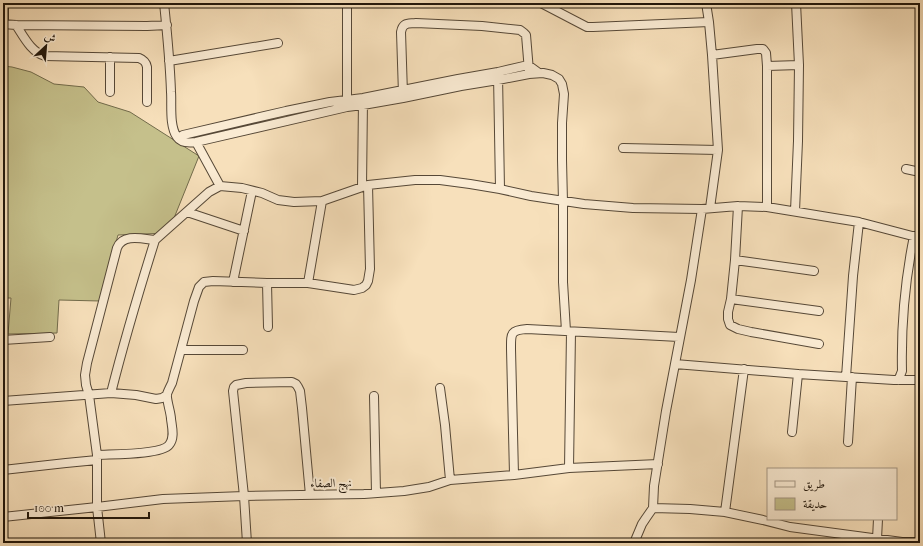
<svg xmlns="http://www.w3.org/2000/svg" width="923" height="546" font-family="'IM FELL French Canon',Amiri,serif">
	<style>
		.green { fill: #c5c08b; stroke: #726b4b }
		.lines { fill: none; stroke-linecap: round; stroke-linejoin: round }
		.minor-casing { stroke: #564837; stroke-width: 10 }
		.minor { stroke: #faebd3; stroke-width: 8 }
		.labels { text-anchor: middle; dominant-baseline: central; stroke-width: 4; stroke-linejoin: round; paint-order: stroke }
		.street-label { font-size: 12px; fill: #20160b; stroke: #faebd3 }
	</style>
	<rect width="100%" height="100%" fill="#f7e0bb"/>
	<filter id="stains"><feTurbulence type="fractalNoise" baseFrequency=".005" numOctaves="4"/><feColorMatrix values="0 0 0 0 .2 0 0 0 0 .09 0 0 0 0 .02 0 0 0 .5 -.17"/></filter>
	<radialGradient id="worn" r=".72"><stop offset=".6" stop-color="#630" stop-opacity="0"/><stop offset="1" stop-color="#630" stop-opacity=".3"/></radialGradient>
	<path class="green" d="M3,66L12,67L31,72L54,84L84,87L98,102L130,112L199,156L168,233L118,235L100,301L59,300L57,333L8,334L11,298H3Z"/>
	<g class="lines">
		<g class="minor-casing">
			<path id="minor" d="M4,3V24
				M164,3C167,32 170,62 171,92C172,104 169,126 177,137C181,143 189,143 196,142L347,107L363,105L403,98L461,86L498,80L529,74L543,73L552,75L559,79L562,84L564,94L562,123V160L563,202V282L566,331
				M541,3L587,27H593L709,22
				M706,3L709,22L712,55L718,150L710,208
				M3,24L16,25L147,26L167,25
				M16,25C24,37 31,52 45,56L139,58C144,60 146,62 147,67V102
				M712,55L757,49H763L766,53L767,66V207
				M169,61L278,43
				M767,66L799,65
				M498,75L500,189
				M110,92V57
				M403,94L401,32C403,22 408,24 416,23L482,26L520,30L524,33L526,35L529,71
				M347,104V3
				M178,138L183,135L286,111L330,102L363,98L458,79L498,72L528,65L539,73
				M196,142L220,186
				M623,148L718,150
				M906,169L920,172
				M362,187L363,100
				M738,206L735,260L731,299L728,312V319L730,325L738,329L751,332L819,344
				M795,211L798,141L799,65L796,3
				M187,212L244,231
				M735,260L814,271
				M233,282L252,191
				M267,283L268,327
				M308,283L322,201
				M731,299L819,311
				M3,340L50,337
				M181,350H243
				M675,364L798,374L894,380H920
				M846,377L853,276L859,222
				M898,380L900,376L902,371C901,326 905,280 914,236
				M440,388L445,425L450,480
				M111,393C124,342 139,291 155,240
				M374,396L376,493
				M3,401L111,393L136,395L156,399L162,398L167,395
				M792,432L798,374
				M848,442L852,377
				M97,455C111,454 161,455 169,445C175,438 172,427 171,419C171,413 166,399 167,394C168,391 170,387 172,383L194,301L199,287L204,282L213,281L267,283H308L354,290L362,288L366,285L368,281L370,269L368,185
				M569,468L571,332
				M3,470L66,463L97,460
				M514,475L511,349C511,334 510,330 527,329L679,337
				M653,508L690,509L725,512L763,520L790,527L902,542H920
				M725,512L744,369
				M3,517L97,507L163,499L244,496L364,494L404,491L429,487L450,480L514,475L569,468L658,464
				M877,539L878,519
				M101,543L97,507V455L89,395L86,385L85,375L87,363L117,248C123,233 143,239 155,240L209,192L220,186L242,188L262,193L278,200L294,202L322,201L368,185L415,180H440L470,184L500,189L531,196L584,204L633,208L702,209L738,206L767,207L834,218L859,222L920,238
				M247,543L244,496L233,391L234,387L236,385L246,383L292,382L296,384L298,387L300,391L302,408L310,495
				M634,543L642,524L646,518L653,508L654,486L666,411L691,280L702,209"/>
		</g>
		<use href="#minor" class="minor"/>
	</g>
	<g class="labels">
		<g class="street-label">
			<text transform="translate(331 483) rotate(-1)">نهج الصفاء</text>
		</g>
	</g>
	<rect width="923" height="546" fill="none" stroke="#f7e0bb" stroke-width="16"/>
	<rect x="4" y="4" width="915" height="538" fill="none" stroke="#20160b" stroke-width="2"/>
	<rect x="8" y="8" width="907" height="530" fill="none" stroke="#20160b"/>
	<rect x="767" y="468" width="130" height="52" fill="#faebd3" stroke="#a39683"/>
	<rect x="775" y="481" width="20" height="6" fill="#faebd3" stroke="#a39683"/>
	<text x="803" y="488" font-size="12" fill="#20160b">طريق</text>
	<rect x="775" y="498" width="20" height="12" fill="#c5c08b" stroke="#a39683"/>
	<text x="803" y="508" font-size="12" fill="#20160b">حديقة</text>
	<g transform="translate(46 46) rotate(26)" stroke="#faebd3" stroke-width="3" paint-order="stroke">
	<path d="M0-3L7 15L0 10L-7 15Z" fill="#20160b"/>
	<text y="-6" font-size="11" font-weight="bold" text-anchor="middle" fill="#20160b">ش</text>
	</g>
	<path d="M28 512v6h121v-6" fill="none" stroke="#20160b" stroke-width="2"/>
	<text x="34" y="512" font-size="12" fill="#20160b" stroke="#faebd3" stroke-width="3" paint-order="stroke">100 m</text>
	<rect width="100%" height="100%" filter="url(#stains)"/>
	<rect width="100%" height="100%" fill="url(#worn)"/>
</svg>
